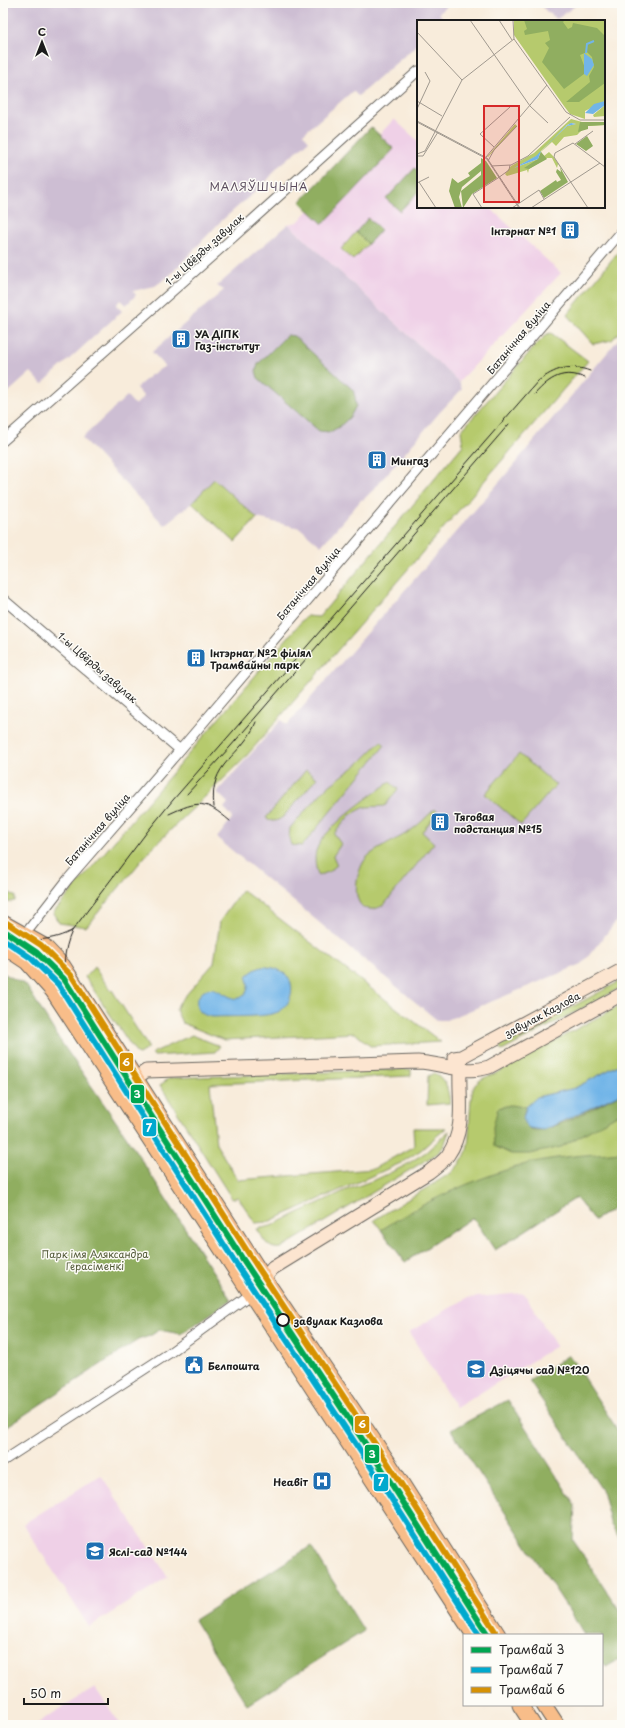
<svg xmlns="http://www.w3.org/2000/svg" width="625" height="1728" font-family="'Playpen Sans',sans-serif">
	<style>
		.built { fill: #efd0e7 }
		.industrial { fill: #cdbed3 }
		.green { fill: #b6ca6d; stroke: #697344 }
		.forest { fill: #90ae60; stroke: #56653e }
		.water { fill: #72b5e8; stroke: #476882 }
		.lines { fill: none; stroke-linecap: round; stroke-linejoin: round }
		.minor-casing { stroke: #69655f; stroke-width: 11 }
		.secondary-casing { stroke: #69655f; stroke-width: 15 }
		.primary-casing { stroke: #69655f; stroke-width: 17 }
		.minor { stroke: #fff; stroke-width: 9 }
		.secondary { stroke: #fce5d0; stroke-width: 13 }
		.primary { stroke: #f8bd89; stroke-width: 15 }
		.tram { stroke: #1c1c1c; stroke-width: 1 }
		.tram-1-casing { stroke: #fdfcf7; stroke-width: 9 }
		.tram-2-casing { stroke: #fdfcf7; stroke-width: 9 }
		.tram-3-casing { stroke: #fdfcf7; stroke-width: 9 }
		.tram-1 { stroke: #00a651; stroke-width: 6 }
		.tram-2 { stroke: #00a9ce; stroke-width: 6 }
		.tram-3 { stroke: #d69104; stroke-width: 6 }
		.stop-dot { fill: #fdfcf7; stroke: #1c1c1c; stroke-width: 2 }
		.labels { text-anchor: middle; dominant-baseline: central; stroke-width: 3; stroke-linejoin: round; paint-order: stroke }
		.poi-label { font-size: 10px; font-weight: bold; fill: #1c1c1c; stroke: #fdfcf7; text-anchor: start }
		.street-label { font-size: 10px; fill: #1c1c1c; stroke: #fdfcf7 }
		.park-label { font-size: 10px; fill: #525938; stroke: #fdfcf7 }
		.stop-label { font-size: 10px; font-weight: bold; fill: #1c1c1c; stroke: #fdfcf7; text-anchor: start }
		.neighbourhood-label { font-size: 11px; letter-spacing: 1px; fill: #5b4c5e; stroke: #fdfcf7 }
		.inset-river { fill: none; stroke: #72b5e8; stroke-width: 2 }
		.inset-road { fill: none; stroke: #a0998f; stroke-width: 1 }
		.view { fill: #d62828; fill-opacity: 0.15; stroke: #d62828; stroke-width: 2 }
		.inset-edge { fill: none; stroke: #1c1c1c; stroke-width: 2 }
		.line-badge { stroke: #fdfcf7; stroke-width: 1.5 }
		.badge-label { font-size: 11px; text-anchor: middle; font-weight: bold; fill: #fff }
	</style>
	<rect width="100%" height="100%" fill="#fdfcf7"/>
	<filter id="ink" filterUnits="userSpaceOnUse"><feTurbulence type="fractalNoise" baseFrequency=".025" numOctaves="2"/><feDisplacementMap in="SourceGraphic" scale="8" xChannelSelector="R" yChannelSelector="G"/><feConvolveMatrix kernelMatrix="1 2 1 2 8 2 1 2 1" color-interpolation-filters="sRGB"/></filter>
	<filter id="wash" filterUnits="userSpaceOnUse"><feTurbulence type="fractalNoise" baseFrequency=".012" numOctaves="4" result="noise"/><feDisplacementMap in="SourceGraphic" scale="16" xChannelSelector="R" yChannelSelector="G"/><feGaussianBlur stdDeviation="0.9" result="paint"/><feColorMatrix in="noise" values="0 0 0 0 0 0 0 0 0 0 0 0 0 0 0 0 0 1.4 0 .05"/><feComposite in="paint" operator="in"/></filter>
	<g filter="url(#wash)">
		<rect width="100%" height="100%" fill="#f8ecdb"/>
		<path class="built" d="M394,119L418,141V207H489L561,273L459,382L288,224L298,222Z
			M524,1293L556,1346L456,1408L409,1332L467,1298Z
			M101,1475L168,1577L89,1627L23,1524Z
			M95,1688L121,1725H35L47,1717Z"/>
		<path class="industrial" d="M3,3H450L439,13L445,21H418V44L358,96L353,91L303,134L309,141L278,167L266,182L220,222L169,276L155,286L133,291L136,295L126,305L120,300L116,305L122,311L42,384L31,372L3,397Z
			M540,3H579L557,19L546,11Z
			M288,224L459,382L462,389L440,412L374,489L363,500L362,499L321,546L300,528L257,518L235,542L192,503L164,525L82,438L127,396L135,405L144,397L136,388L151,375L165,366L152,352L224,290L217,286Z
			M622,335V914L582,964L447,1020H437L217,838L233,817L224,808L228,803L217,792L281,720L287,725L502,479Z"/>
		<path class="green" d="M356,232L368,244L353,260L341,249Z
			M622,247V329L612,340L593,344L567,315Z
			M551,333L588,361L242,761L152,848L86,927L59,923L53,913L306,616L319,617L463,445L461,431L535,346L547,334Z
			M214,479L257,518L235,542L192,503Z
			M381,741L385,745L302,846L291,845L289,838L290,828L325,789L358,764Z
			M519,754L556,785L521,825L485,794Z
			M306,770L317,778L283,817C277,821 273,823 266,818Z
			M390,782L398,789L385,806L365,807L350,815L334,834L341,844L333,856L337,865L328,872L318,876C316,868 314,860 316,851C323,828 370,796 390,782Z
			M435,809L438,812L422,832L434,843L384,905C349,924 352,874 367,857C374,850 400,838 410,831C419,825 427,816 435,809Z
			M3,889L15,896V901L5,903L3,902Z
			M242,890L441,1042L370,1046L355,1033L224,1040L182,1023L176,1010L179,1003L214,963L220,921Z
			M94,967L111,991L112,990L147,1045V1049L139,1054L136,1053L85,977Z
			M622,980V987L502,1051L499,1046Z
			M622,1004V1063L575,1088L537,1097L544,1130L622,1093V1204L594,1220L576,1198L495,1250L473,1217L405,1262L374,1220L451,1173C458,1166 464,1160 467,1150C471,1135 468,1095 475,1085C480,1079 487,1076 494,1074Z
			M192,1035L220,1046L215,1052L154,1056L152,1053Z
			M411,1069V1076L210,1084L216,1144L238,1180L373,1169L414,1146L413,1128H446L421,1150L401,1163L268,1222L255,1223L238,1197L232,1199L160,1085L170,1078Z
			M434,1073C447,1080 448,1090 450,1103L427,1105L428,1076Z
			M449,1131L444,1146L438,1153L281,1248C267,1250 264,1239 257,1229L271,1226L346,1190L377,1179L404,1166L426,1152Z"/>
		<path class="forest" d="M371,127L394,149L323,224L300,202Z
			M415,168L418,171V192L400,211L386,199Z
			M368,218L381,230L368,244L356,232Z
			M287,335L294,336L353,390L355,397L356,406L350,417L339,427L330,432L319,431L258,378L256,371L258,364Z
			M3,973L26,985L59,1039L126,1136L231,1300L181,1334L159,1330L150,1336L138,1340L3,1429Z
			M622,1093V1112L561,1147L530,1154H511L494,1146L493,1127L498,1108L510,1105L526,1107L524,1112L525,1124C528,1127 531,1130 535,1130C553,1132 604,1102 622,1093Z
			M622,1152V1204L594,1220L576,1198L495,1250L473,1217L405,1262L381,1230C423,1202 471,1180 519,1166C550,1156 590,1155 622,1152Z
			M569,1355L622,1437V1542L611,1525L602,1490L529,1381Z
			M508,1400L575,1505L573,1540L622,1614V1658L606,1667L602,1661V1635H585L451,1430Z
			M311,1546L364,1631L247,1705L194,1620Z"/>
		<path class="water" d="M262,967C281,966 297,978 290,998C288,1004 284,1009 278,1012C265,1018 229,1016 214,1017C193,1016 191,996 208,989C219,984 236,1011 247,991C249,986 248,982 246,976L256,969Z
			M622,1063V1093L544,1130L529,1128L525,1124L523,1118L526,1107L537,1097L575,1088Z"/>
	</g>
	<g filter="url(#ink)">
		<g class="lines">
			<g class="minor-casing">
				<path id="minor" d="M3,441L219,250L418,71
					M3,599L180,750
					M12,951L68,879L180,750L622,231
					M3,1461L168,1354L251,1294"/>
			</g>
			<g class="secondary-casing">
				<path id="secondary" d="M454,1058L461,1057L622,970
					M119,1090L146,1071L418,1062C442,1063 465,1075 489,1067L622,994
					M251,1294L273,1268L429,1172C435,1167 443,1162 448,1155C469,1125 456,1091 461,1057"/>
			</g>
			<g class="primary-casing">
				<path id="primary" d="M3,923L44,946L63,966L264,1278L388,1462L498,1635
					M3,946L27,962L53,991L474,1635
					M520,1705L533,1725
					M544,1705L557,1725"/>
			</g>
			<use href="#minor" class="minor"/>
			<use href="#secondary" class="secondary"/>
			<use href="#primary" class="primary"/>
			<path class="tram" d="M535,394C550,377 564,369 585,378
				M187,794L230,747L509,424
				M214,807C208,761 242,758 256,722
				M169,814C199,800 205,800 230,821
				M7,938C30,941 52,942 73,930
				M66,990C63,969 63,951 72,931L147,832L173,800L538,381C555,369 569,363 590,371"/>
			<g class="tram-1-casing">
				<path id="tram-1" d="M3,930L36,952L64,979L242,1258L380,1466L488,1635"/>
			</g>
			<g class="tram-2-casing">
				<path id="tram-2" d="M3,939L31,958L58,984L235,1262L373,1470L479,1635"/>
			</g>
			<g class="tram-3-casing">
				<path id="tram-3" d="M7,923L41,945L71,975L249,1254L387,1462L495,1631"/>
			</g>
			<use href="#tram-1" class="tram-1"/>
			<use href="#tram-2" class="tram-2"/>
			<use href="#tram-3" class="tram-3"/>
		</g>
	</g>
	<defs>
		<g id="building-square" transform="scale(1)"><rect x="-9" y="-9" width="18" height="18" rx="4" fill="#1f6fb2" stroke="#fdfcf7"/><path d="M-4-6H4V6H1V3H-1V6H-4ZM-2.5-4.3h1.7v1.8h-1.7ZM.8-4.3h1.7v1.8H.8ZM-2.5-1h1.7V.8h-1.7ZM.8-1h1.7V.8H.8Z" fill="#fff"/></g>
		<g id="civic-square" transform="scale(1)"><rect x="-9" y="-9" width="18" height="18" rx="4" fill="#1f6fb2" stroke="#fdfcf7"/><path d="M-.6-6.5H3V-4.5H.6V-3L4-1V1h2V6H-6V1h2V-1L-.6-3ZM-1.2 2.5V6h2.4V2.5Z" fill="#fff"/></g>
		<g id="school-square" transform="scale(1)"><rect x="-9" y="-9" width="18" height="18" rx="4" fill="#1f6fb2" stroke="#fdfcf7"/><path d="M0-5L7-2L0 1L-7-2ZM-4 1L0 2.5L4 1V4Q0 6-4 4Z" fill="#fff"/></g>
		<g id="hospital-square" transform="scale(1)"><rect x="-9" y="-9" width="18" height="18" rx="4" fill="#1f6fb2" stroke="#fdfcf7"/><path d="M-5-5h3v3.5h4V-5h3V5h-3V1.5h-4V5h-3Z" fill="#fff"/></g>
	</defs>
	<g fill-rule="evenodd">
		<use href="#building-square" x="570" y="230"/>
		<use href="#building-square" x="181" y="339"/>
		<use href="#building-square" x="377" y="460"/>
		<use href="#building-square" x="196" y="658"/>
		<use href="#building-square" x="440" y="822"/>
		<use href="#civic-square" x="194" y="1365"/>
		<use href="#school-square" x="476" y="1369"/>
		<use href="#hospital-square" x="322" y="1481"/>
		<use href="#school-square" x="95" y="1551"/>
	</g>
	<circle class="stop-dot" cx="283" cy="1320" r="6"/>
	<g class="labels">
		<g class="poi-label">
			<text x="556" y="230" text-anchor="end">Інтэрнат №1</text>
			<text x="195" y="333">УА ДІПК<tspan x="195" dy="12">Газ-інстытут</tspan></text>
			<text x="391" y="460">Мингаз</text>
			<text x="210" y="652">Інтэрнат №2 філіял<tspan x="210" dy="12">Трамвайны парк</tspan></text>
			<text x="454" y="816">Тяговая<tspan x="454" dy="12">подстанция №15</tspan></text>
			<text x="208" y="1365">Белпошта</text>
			<text x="490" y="1369">Дзіцячы сад №120</text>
			<text x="308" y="1481" text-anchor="end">Неавіт</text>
			<text x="109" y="1551">Яслі-сад №144</text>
		</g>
		<g class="street-label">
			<text transform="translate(204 249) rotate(-42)">1-ы Цвёрды завулак</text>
			<text transform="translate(518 337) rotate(-50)">Батанічная вуліца</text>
			<text transform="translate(308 583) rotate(-50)">Батанічная вуліца</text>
			<text transform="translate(98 667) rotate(41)">1-ы Цвёрды завулак</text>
			<text transform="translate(97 829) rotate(-49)">Батанічная вуліца</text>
			<text transform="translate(542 1014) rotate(-28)">завулак Казлова</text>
		</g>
		<g class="park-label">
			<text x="95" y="1253">Парк імя Аляксандра<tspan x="95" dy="12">Герасіменкі</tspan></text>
		</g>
		<g class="stop-label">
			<text x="294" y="1320">завулак Казлова</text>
		</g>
		<g class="neighbourhood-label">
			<text x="259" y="186">МАЛЯЎШЧЫНА</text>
		</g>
	</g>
	<g transform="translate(417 20)">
		<rect width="188" height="188" fill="#f8ecdb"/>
		<path d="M97,0H188V81L168,91V99L153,94L147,86L97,15ZM188,85V96L177,97L176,95ZM154,99L165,102H188V105L171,106V109H166L160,115L147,117L139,126L135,122L124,132L127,136L132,132L136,136L143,146V147L141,144L140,148L135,138H130L112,149L111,153L110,150L90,156L88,154L94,146L117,133ZM155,103L159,104L150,106L124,131L121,139L97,148L120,136L150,105ZM98,104L100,106L71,137H70Z" fill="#b6ca6d" fill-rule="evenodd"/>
		<path d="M107,0H148L146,2L151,9L155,7L156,3L180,8L188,16V63L162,82H149L173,62L172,56L177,47L175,37L170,32L163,35L168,48L167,54L147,69L125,42L132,28L128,23L133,20L131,11L108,15L107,11L110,9ZM163,102H188V105L171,106V109L161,112ZM170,116L176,126L169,131L159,124ZM124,132L130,139L112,149L107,148L121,139ZM64,138L69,141L80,158L55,174L46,188L44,171L64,155V151L45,167L42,177L45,188H38L32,171L35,158L41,163L53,156L51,153L64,143ZM143,147L151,162L127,178L123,171L139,160L140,162L144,160L139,152L140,149L144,152Z" fill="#90ae60"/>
		<path d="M167,33L175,39L177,45L170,56L167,54ZM188,81V85L176,94L168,93L177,84ZM154,103L159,104L150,106L124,131L121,139L97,148L119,136L149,106Z" fill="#72b5e8"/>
		<path class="inset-river" d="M169,33L170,24L177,21"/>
		<path class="inset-road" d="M53,0L113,86L131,103M82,0L95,20M96,0L97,19L149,92L163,100H188M0,12L45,60M0,81L25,96M0,89L13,61L8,52M0,101L70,138L103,188M0,102L70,139L102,188M158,124L176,111M77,127L63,114L93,87M0,134L8,131L45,60L97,19M0,136H6L21,112M69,137L130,65M71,141L77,130L100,106M74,146L94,145L111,136L153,97M81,158L92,150L93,145M2,162L19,188M0,163L12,157M65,188L56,174L81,158M95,188L122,170L127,179M114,188L183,143M171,188L137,137L138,133L156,123L188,147"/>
		<path class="view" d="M67,86H102V182H67Z"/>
		<rect width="188" height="188" class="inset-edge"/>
	</g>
	<g class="line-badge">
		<rect x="119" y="1052" width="15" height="20" rx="4" fill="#d69104"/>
		<rect x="130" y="1084" width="15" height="20" rx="4" fill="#00a651"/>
		<rect x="142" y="1118" width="15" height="19" rx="4" fill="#00a9ce"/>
		<rect x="354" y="1415" width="16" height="19" rx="4" fill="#d69104"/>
		<rect x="364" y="1444" width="16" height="20" rx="4" fill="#00a651"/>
		<rect x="373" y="1473" width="16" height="19" rx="4" fill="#00a9ce"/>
	</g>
	<g class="badge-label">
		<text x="126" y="1066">6</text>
		<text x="137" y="1098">3</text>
		<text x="149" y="1132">7</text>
		<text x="362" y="1428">6</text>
		<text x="372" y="1458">3</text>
		<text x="381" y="1486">7</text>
	</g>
	<rect width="625" height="1728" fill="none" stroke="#fdfcf7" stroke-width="16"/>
	<rect x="463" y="1634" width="140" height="72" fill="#fdfcf7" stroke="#a3a29f"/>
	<rect x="471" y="1647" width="20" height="6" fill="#00a651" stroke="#a3a29f"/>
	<text x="499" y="1654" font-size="12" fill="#1c1c1c">Трамвай 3</text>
	<rect x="471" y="1667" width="20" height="6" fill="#00a9ce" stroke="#a3a29f"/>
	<text x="499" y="1674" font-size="12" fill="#1c1c1c">Трамвай 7</text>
	<rect x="471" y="1687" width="20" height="6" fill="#d69104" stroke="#a3a29f"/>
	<text x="499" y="1694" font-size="12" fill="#1c1c1c">Трамвай 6</text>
	<g transform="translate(42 42)" stroke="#fdfcf7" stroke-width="3" paint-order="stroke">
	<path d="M0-3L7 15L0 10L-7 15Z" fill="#1c1c1c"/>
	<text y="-6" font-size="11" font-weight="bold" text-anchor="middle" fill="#1c1c1c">С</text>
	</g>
	<path d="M24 1698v6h84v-6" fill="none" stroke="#1c1c1c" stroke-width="2"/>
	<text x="30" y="1698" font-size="12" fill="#1c1c1c" stroke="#fdfcf7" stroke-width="3" paint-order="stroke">50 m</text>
</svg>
